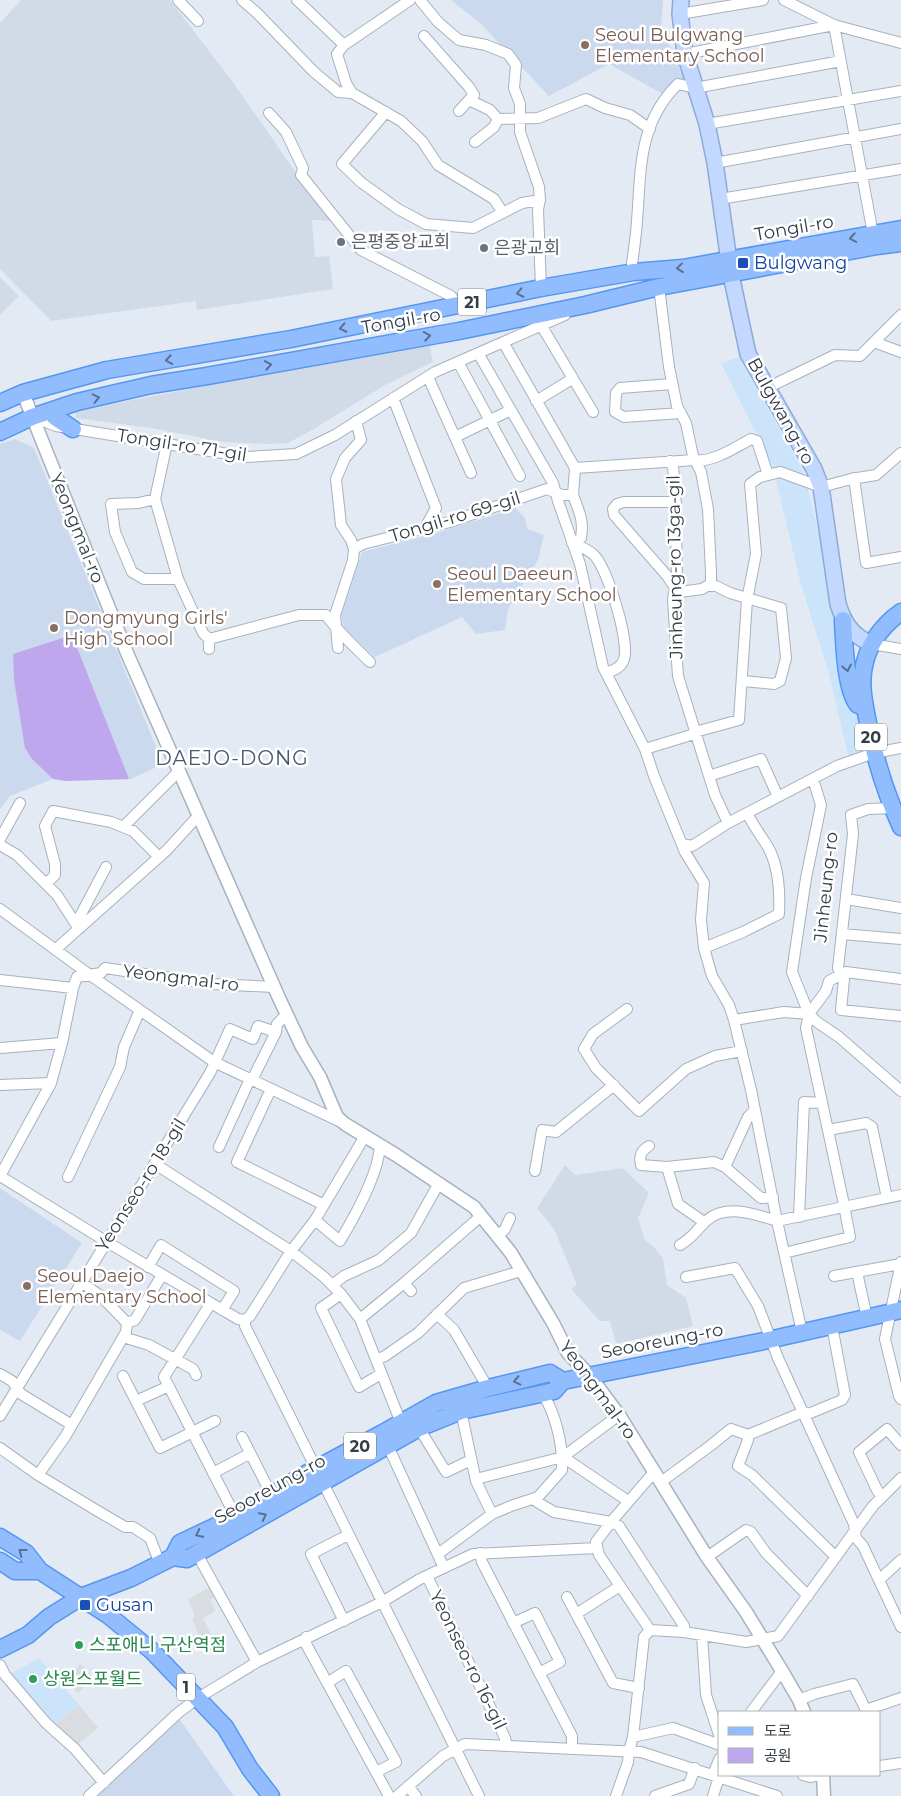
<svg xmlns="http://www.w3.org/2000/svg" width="901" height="1796" font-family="Montserrat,'Noto Sans KR',sans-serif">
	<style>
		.residential { fill: #d1dbe8 }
		.commercial { fill: #cbe4f9 }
		.education { fill: #cbd9ef }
		.green { fill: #bea7ed }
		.parking { fill: #d9dde1 }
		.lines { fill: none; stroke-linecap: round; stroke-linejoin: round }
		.minor-casing { stroke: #a5b2c0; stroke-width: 12 }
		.tertiary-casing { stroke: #a5b2c0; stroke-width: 15 }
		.secondary-casing { stroke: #8daad8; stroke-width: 18 }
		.primary-casing { stroke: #5596f0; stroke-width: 19 }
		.minor { stroke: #fff; stroke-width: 10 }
		.tertiary { stroke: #fff; stroke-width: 12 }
		.secondary { stroke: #c2d8ff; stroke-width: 15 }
		.primary { stroke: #91bdff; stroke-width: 16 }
		.oneway { stroke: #597090 }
		.education-dot { fill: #8d6e63; stroke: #fff; stroke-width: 2 }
		.worship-dot { fill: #6b7280; stroke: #fff; stroke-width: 2 }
		.transit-dot { fill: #1a4fb4; stroke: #fff; stroke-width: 2 }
		.leisure-dot { fill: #2e9e5b; stroke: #fff; stroke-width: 2 }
		.labels { text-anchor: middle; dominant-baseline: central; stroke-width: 5; stroke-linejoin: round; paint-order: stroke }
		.shield { fill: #fff; stroke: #70777e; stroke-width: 1 }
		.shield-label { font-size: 16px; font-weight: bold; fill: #333d46 }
		.education-label { font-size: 18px; fill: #785e54; stroke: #fff; text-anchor: start }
		.street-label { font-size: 18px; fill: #333d46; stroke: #fff }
		.worship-label { font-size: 18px; fill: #5b616d; stroke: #fff; text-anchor: start }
		.transit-label { font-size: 18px; fill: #164399; stroke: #fff; text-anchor: start }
		.leisure-label { font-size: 18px; fill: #27864d; stroke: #fff; text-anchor: start }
		.quarter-label { font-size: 20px; letter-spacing: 1px; fill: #495a6a; stroke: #fff }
	</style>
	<rect width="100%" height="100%" fill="#e3eaf4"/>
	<path class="residential" d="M21,0H170L235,85L299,177L335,221L312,220L315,257L329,256L333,289L197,310L196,301L51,321L0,269V23Z
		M0,277L19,296L0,315Z
		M429,343L433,362L385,385L312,430L288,443L268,444L222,442L151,428L76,418L75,412L122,402Z
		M565,1165L575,1175L623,1168L649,1193L638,1218L645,1240L654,1247L663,1259L667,1285L686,1298L693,1326L616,1344L610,1321H600L571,1289L577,1285L554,1229L537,1208Z"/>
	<path class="commercial" d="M739,357L804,473L859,698L862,752L849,759L829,674L800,581L773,467L721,363Z
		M39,1658L79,1705L53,1726L8,1675Z"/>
	<path class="education" d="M451,0H663L661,26L685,79L668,97L609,64L549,96L481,24Z
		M15,439L34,448L163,764L131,779L66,781L53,779L10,796L0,809V444Z
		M516,508L525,518L527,529L544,535L538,560L508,609L505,630L476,634L462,617L375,657L344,628L341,615L362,552L440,532Z
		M0,1188L82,1243L20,1341L0,1330Z
		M180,1720L234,1796H93L153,1743Z"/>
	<path class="green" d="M72,635L129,779L66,781L53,779L32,759L25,748L14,680L13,654Z"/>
	<path class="parking" d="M212,1586L217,1596L210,1600L215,1611L203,1618L215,1642L203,1647L192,1618L195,1616L188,1599Z
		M81,1664L93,1678L78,1693L66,1678Z
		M79,1705L98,1728L77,1745L58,1726H53Z"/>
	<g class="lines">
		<g class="minor-casing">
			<path id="minor" d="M178,0L198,21
				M242,0L257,13L314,72L338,92L352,93L401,121L422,141L438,165L494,199L503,213
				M297,0L344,45L337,54L346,83L352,93
				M420,0L438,22L459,40L486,45L508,54L516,65L514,88L520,104V132L539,187L540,200L538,209L541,288
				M784,0L834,25L901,43
				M680,14L763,0
				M424,36L469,87L474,95L469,100L490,110L498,119
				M344,45L410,0
				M685,54L834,25L873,234
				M459,111L469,100
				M386,112L342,164L362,183L398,209L426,224L473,228L522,203L540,200
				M269,113L286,132L303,168L301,175L361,250L451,296L457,304
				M707,124L901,91
				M475,142L494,127L498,119L538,118L586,99L605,108L630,115L650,129
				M715,163L901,129
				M720,199L901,169
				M634,272L632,264C634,250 636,236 637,221C641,170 638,123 678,84L695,88L841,61
				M659,287L669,367L677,406L686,423L693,456L701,472L708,509L711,573V586
				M541,325L593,412
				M503,342L575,468
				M874,342L901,352
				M478,353L553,483L558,501L580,564L603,667L645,749L654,776L685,852L704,883L701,920L704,948L712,976L729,1005L734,1020L751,1090L777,1221L802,1332
				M458,362L520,476
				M428,377L471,473
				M672,384L620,388L616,393L615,412L624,417L681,413
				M767,388L835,355L860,356L901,315
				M393,398L436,508L425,528
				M536,401L572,379
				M33,417L56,426L247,457L296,454L335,435L435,372L565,315
				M455,437L511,410
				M167,443L155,499L178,579L203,633L209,639
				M670,461L673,467L675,488L677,578L673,599L678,676L709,776L715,795L728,823
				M575,468L695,460C712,463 736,447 751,439L757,441L768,475
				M854,478L866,563L901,557
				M573,495L575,468
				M155,499L139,503L111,504L115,532L132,572L144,579H178
				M676,502H624L617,504L613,509L614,515L668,577L675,588L680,592L702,589L707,586H716L730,593L781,608L786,658L780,681L774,684L743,681
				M354,549L363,544L450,522L547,489L562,495H573C579,512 584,519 581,538L572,543C579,546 587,549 593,554C607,566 630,642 624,659C621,668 614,670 606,673
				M872,644L901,649
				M338,648L335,615L353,560L354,549L351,540L341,525L336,479L345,458L361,440L356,421
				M209,649V639L299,615H326C338,632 355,647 370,662
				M645,749L691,735L695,732L739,720L747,600L756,554L750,484L760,477L780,472L821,487L851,479L876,475L901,453
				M709,776L761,759L778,797
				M813,779L821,805L806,878L792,972L809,1014L817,1022L839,1037L901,1091
				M893,808L868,809L851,815L853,834L838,968L844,979L841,1010L901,1016
				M123,827L179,771
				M0,839L20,803
				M682,844L692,846L728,823L837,766L874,753L901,748
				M0,845L17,855L57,895L79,929V918L106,867
				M46,884L55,875V864L45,826L53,811L111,822L133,831L159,857
				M846,899L901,908
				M0,909L90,975L214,1062L341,1122
				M842,934L901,939
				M704,948L743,932L779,914C780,891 779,867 768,847C761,836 753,825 747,813
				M56,949L167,850L198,816
				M0,980L73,988L77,977L101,973L105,968L212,984L274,987
				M627,1009L593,1034L584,1049L596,1068L639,1111L686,1069L715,1056L742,1051
				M734,1020L784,1012L809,1014
				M0,1048L62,1043
				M0,1085L51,1083
				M271,1089L237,1162L324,1205
				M828,1130L866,1123L872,1127L887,1198
				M649,1146C641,1151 639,1155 641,1165L667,1167L714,1162L725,1167L761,1198L773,1197
				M219,1147L250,1079L254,1076L276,1032L277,1024L286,1015
				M155,1164L291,1251L324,1277L341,1294L360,1319L401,1423
				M667,1167L678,1204L704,1222
				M725,1167L748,1117L755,1110
				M535,1171L542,1130L556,1132L614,1085
				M0,1176L107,1242L238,1319L245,1320L250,1316L291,1251L315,1220L365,1136
				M0,1176L51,1083L62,1043L73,988
				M68,1177L120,1067L124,1047L140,1010
				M799,1217L804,1102L822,1103
				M315,1220L340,1241C355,1216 379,1173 380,1145
				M498,1236L505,1229L510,1218
				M680,1245C695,1236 695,1231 706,1221C725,1203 755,1214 777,1221L901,1195
				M784,1253L850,1237L843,1200L806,1028L809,1014L826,991L829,981L846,972L901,979
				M901,1262L885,1339L899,1396L901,1399
				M148,1267L161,1245L234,1291L222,1310
				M857,1272L867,1318
				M834,1276L901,1264
				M686,1277L735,1268L758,1306L778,1358L854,1524L856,1538L863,1546L901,1627
				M332,1285L344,1276L379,1260L411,1233L439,1183
				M411,1291L404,1283L481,1216
				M341,1294L321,1308L359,1387L381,1374
				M211,1303L164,1377L225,1496L232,1510L233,1518
				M437,1314L454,1330L488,1388
				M360,1319L404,1283
				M245,1320V1326L479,1796
				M127,1323L135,1320L162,1275
				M123,1337L149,1345L193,1369L196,1375
				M376,1360L385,1356L418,1333L464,1288L521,1271
				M0,1374L12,1381L21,1394L72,1425
				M123,1376L160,1448L215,1421
				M136,1401L169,1386
				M461,1411L476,1481L492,1514
				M0,1416L210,1073L230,1029L253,1039L258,1026L276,1032
				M419,1428L446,1472L471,1460
				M748,1435L803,1412L808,1414L842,1400L845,1395L832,1326
				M748,1435V1440L738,1466L752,1475L836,1557
				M242,1437L271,1494
				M388,1446L444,1568
				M0,1448L38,1475L96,1510L125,1527H133L150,1538L160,1564
				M563,1457L628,1501
				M213,1473L249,1454
				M38,1475L65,1437L126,1332L127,1323L102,1297L81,1282
				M476,1479L563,1457L619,1415
				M661,1482L710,1446L731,1429L748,1435
				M882,1497L877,1490L859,1452L887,1429L901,1445
				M534,1500L554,1512L611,1522L619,1526L684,1626V1632
				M198,1553L202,1563L257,1662
				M480,1553L482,1562L572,1736V1749
				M438,1554L492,1514L511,1506L538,1497L562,1470C563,1445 556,1415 543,1394
				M707,1557L746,1530L751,1532L766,1553L808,1596
				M427,1576L505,1738L507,1746
				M879,1580L901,1560
				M567,1597L613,1683L639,1688
				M576,1614L620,1586
				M344,1621L311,1554L348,1535
				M513,1623L535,1613L560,1662L539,1673
				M650,1630L684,1632L746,1642L778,1636L873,1506L901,1478
				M650,1630L599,1555L596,1542L611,1522L655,1471
				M702,1635L706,1695L720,1738
				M306,1637V1644L389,1796
				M0,1665L5,1675L46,1723L75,1749L104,1783
				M327,1683L346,1671L396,1762L376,1772
				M799,1700L814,1694L853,1684L866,1710L901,1698
				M751,1712L782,1671
				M633,1737L673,1728L720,1745
				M880,1766L901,1763
				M713,1774L720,1758
				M803,1775L810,1777L820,1775
				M408,1786L416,1796
				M89,1796L178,1713L198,1698L257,1662L382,1602L420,1579L473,1554L597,1548
				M397,1796L443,1756L465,1744L641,1752L777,1796
				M616,1796L628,1762L629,1751L633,1737L644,1637L650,1630
				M655,1796L689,1784L695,1768
				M713,1796L719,1777"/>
		</g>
		<g class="tertiary-casing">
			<path id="tertiary" d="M23,393L127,653L279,998L302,1047L320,1077L337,1117L345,1124L396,1155L474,1207L511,1253L553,1323L568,1353L590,1376L619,1415L707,1557L746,1612L782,1671L799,1700L804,1712
				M823,1775L824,1796"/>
		</g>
		<g class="secondary-casing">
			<path id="secondary" d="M681,0L680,14L685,54L707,124L715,163L731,275L748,354L814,469L821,487L838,604C844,623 852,636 872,644"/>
		</g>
		<g class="primary-casing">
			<path id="primary" d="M0,403L23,393L107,370L291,339L541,288L634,272L683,268L901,229
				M64,406L57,411L55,417L73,429
				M0,432L32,417L77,402L151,385L207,376L459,331L585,305L659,287L877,246L901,243
				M901,612C881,626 866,647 863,672C861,688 864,702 867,718C874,756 885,792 901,827
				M843,620C844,640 845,689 858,705
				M0,1537L26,1553L40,1571L108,1615L152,1651L225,1727L250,1769L271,1796
				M173,1557L180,1543L233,1518L304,1475L381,1434L436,1403L488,1388L550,1373L563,1381
				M0,1561L15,1571H40
				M0,1649L28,1635L49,1617L81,1597L131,1578L173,1557L187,1559L419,1428L461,1411L554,1391L563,1381L764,1341L901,1310"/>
		</g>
		<use href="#minor" class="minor"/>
		<use href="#tertiary" class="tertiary"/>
		<use href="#secondary" class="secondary"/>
		<use href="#primary" class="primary"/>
	</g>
	<defs><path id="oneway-chevron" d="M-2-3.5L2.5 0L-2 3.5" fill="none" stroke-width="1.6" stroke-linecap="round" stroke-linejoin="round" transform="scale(1.25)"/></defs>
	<g class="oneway">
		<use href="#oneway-chevron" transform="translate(853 238) rotate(170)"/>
		<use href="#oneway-chevron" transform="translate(680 268) rotate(173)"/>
		<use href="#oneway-chevron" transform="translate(520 293) rotate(168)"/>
		<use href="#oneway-chevron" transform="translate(343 328) rotate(168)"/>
		<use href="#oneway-chevron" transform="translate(427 336) rotate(-10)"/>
		<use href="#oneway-chevron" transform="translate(169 360) rotate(170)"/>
		<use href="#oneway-chevron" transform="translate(268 365) rotate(-10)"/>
		<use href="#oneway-chevron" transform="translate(96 398) rotate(-13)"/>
		<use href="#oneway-chevron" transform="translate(847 668) rotate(79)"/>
		<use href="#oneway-chevron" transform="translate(517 1381) rotate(167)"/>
		<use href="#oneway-chevron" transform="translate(263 1516) rotate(-27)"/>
		<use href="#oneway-chevron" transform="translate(199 1534) rotate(154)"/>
		<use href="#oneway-chevron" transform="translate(22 1552) rotate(-143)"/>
	</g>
	<g class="education-dot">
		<circle cx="585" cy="45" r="5"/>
		<circle cx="437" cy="584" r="5"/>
		<circle cx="54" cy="628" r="5"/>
		<circle cx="27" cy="1286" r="5"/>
	</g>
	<g class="worship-dot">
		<circle cx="341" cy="242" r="5"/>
		<circle cx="484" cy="248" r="5"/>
	</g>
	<g class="transit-dot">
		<rect x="737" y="257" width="12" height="12" rx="2.5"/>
		<rect x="79" y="1599" width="12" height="12" rx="2.5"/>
	</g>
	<g class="leisure-dot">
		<circle cx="79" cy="1645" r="5"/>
		<circle cx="33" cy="1679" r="5"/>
	</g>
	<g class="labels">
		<g class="shield">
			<rect x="458" y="288.5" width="28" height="27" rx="4"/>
			<rect x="855" y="723.5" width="32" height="27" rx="4"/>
			<rect x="344" y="1432.5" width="32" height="27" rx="4"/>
			<rect x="177" y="1673.5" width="18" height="27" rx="4"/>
		</g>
		<g class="shield-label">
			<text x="472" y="302">21</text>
			<text x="871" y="737">20</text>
			<text x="360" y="1446">20</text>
			<text x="186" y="1687">1</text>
		</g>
		<g class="education-label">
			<text x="595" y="35">Seoul Bulgwang<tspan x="595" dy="21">Elementary School</tspan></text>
			<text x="447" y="574">Seoul Daeeun<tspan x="447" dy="21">Elementary School</tspan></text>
			<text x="64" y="618">Dongmyung Girls'<tspan x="64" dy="21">High School</tspan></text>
			<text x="37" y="1276">Seoul Daejo<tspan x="37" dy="21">Elementary School</tspan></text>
		</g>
		<g class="street-label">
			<text transform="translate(794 228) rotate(-10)">Tongil-ro</text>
			<text transform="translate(401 321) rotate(-10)">Tongil-ro</text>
			<text transform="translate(781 411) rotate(61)">Bulgwang-ro</text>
			<text transform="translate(182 445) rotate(9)">Tongil-ro 71-gil</text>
			<text transform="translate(455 517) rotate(-17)">Tongil-ro 69-gil</text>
			<text transform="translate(77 528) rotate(68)">Yeongmal-ro</text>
			<text transform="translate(675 567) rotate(-91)">Jinheung-ro 13ga-gil</text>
			<text transform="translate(826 887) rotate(-84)">Jinheung-ro</text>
			<text transform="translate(181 978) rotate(7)">Yeongmal-ro</text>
			<text transform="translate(141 1185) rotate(-58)">Yeonseo-ro 18-gil</text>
			<text transform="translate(662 1341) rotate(-11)">Seooreung-ro</text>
			<text transform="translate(598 1390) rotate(54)">Yeongmal-ro</text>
			<text transform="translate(270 1489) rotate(-29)">Seooreung-ro</text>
			<text transform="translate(468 1660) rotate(64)">Yeonseo-ro 16-gil</text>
		</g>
		<g class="worship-label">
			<text x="351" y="242">은평중앙교회</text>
			<text x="494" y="248">은광교회</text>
		</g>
		<g class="transit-label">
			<text x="754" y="263">Bulgwang</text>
			<text x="96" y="1605">Gusan</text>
		</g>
		<g class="leisure-label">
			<text x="89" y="1645">스포애니 구산역점</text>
			<text x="43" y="1679">상원스포월드</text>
		</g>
		<g class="quarter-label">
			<text x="232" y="758">DAEJO-DONG</text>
		</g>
	</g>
	<rect x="718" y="1711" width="162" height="65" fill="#ffffff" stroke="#adb1b5"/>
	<rect x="728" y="1727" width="25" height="8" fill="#91bdff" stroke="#adb1b5"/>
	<text x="764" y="1736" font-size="15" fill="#333d46">도로</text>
	<rect x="728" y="1748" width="25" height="15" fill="#bea7ed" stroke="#adb1b5"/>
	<text x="764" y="1761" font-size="15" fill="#333d46">공원</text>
</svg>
